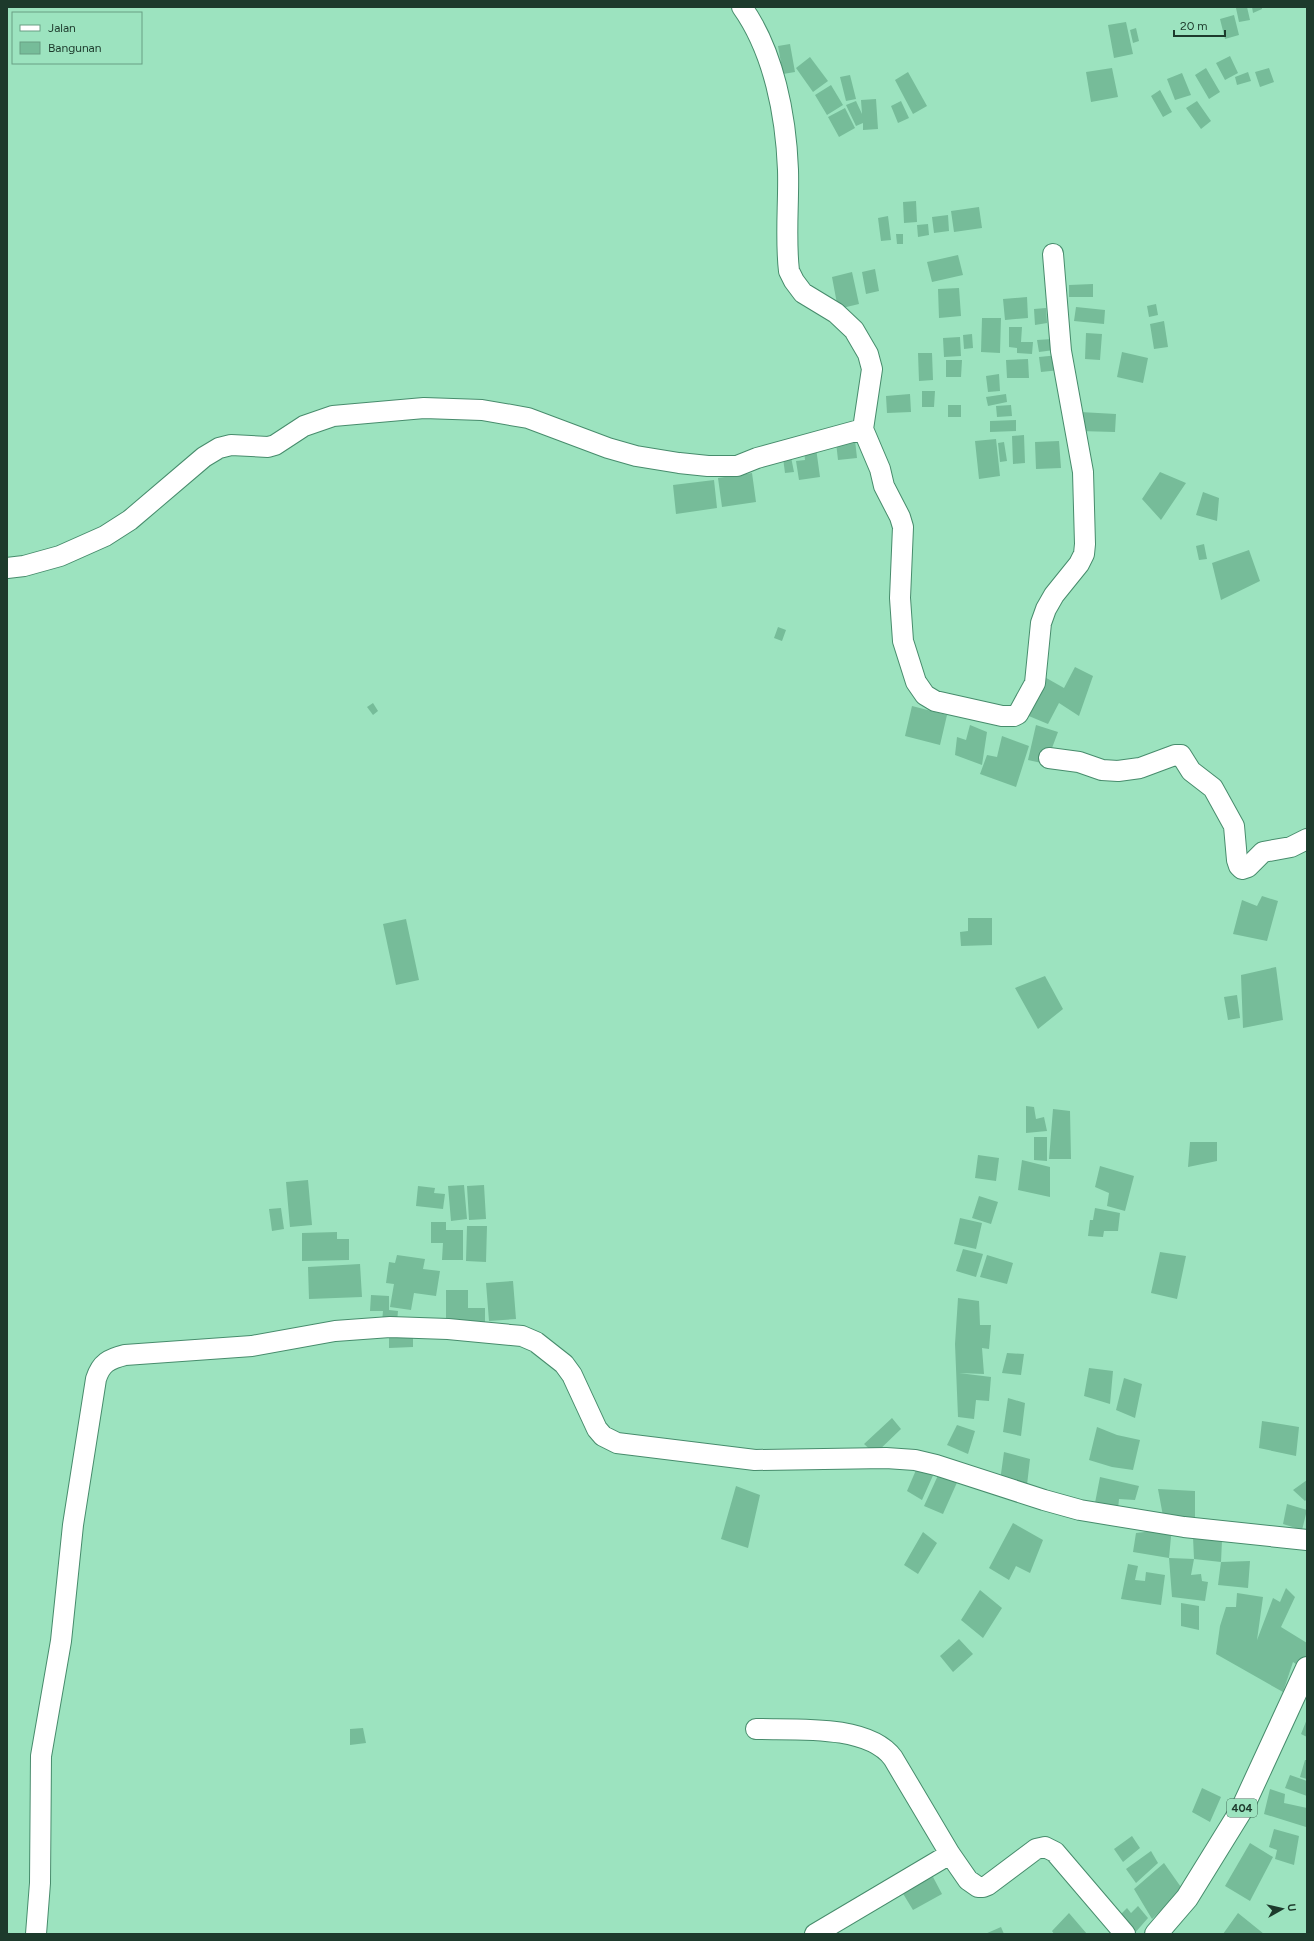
<svg xmlns="http://www.w3.org/2000/svg" width="1314" height="1941" font-family="Figtree,sans-serif">
	<style>
		.building { fill: #76bc99 }
		.lines { fill: none; stroke-linecap: round; stroke-linejoin: round }
		.minor-casing { stroke: #478c6c; stroke-width: 22 }
		.primary-casing { stroke: #478c6c; stroke-width: 24 }
		.minor { stroke: #fff; stroke-width: 20 }
		.primary { stroke: #fff; stroke-width: 22 }
		.labels { text-anchor: middle; dominant-baseline: central; stroke-width: 3.5; stroke-linejoin: round; paint-order: stroke }
		.shield { fill: #9ce3bf; stroke: #436d58; stroke-width: 1 }
		.shield-label { font-size: 11px; font-weight: bold; fill: #1d3a2c }
	</style>
	<rect width="100%" height="100%" fill="#9ce3bf"/>
	<path class="building" d="M1247,7L1250,20L1239,22L1236,8Z
		M1252,7H1262V9L1253,13Z
		M1234,15L1239,35L1225,39L1220,19Z
		M1126,22L1133,54L1114,58L1108,25Z
		M1136,28L1139,41L1133,43L1130,30Z
		M790,44L795,72L783,74L778,46Z
		M1230,56L1238,73L1225,80L1216,63Z
		M810,57L828,81L813,92L796,68Z
		M1112,68L1118,97L1091,102L1086,72Z
		M1206,68L1220,92L1209,99L1195,75Z
		M1269,68L1274,82L1260,87L1255,72Z
		M908,72L927,106L913,114L895,80Z
		M1248,72L1251,81L1237,85L1235,77Z
		M1182,73L1191,95L1175,100L1167,79Z
		M850,75L856,99L846,101L840,77Z
		M831,85L843,105L827,115L815,95Z
		M1160,90L1172,112L1163,117L1151,96Z
		M876,99L878,129L863,130V123L856,126L846,105L856,101L862,114L861,100Z
		M901,101L909,118L898,123L891,106Z
		M1197,101L1211,121L1201,129L1186,108Z
		M845,108L855,128L839,137L828,117Z
		M916,201L917,222L904,223L903,202Z
		M979,207L982,228L954,232L951,211Z
		M948,215L949,231L934,233L932,217Z
		M888,216L891,240L881,241L878,218Z
		M928,224L929,235L918,237L917,225Z
		M896,234H903V244H897Z
		M958,255L963,275L932,282L927,262Z
		M875,269L879,291L866,294L862,272Z
		M852,272L859,304L838,309L832,277Z
		M1093,284V297H1069V285Z
		M959,288L961,316L939,318L938,289Z
		M1027,297L1028,318L1005,320L1003,299Z
		M1156,304L1158,315L1149,317L1147,306Z
		M1076,307L1105,310L1104,324L1074,321Z
		M1046,308L1047,323L1035,325L1034,309Z
		M982,318H1001L1000,353L981,352Z
		M1164,321L1168,347L1154,349L1150,324Z
		M1009,327H1022L1021,342H1033L1032,354L1017,353V348L1009,347Z
		M1086,333L1102,334L1100,360L1085,359Z
		M972,334L973,348L964,349L963,335Z
		M960,337L961,356L944,357L943,338Z
		M1052,339L1054,350L1039,352L1037,340Z
		M1122,352L1148,358L1143,383L1117,377Z
		M918,353H932L933,380L919,381Z
		M1059,355L1060,370L1041,372L1039,357Z
		M1028,359L1029,378H1007L1006,360Z
		M946,360H962L961,377H946Z
		M999,374L1000,391L988,392L986,376Z
		M922,391H935L934,407H922Z
		M910,394L911,412L887,413L886,396Z
		M1006,394L1007,402L988,406L986,397Z
		M948,405H961V417H948Z
		M1011,405L1012,416L997,417L996,406Z
		M1080,412L1116,414L1115,432L1079,431Z
		M1016,420V431L990,432V421Z
		M1024,435L1025,463L1013,464L1012,436Z
		M996,439L1000,476L979,479L975,441Z
		M855,440L857,458L838,460L836,442Z
		M1059,441L1061,468L1036,469L1035,442Z
		M1004,442L1007,461L1000,462L998,443Z
		M816,448L820,477L799,480L796,461L805,460L804,450Z
		M791,457L794,472L785,473L783,458Z
		M1160,472L1186,483L1161,520L1142,499Z
		M752,473L756,502L722,507L718,478Z
		M714,480L717,508L676,514L673,485Z
		M1203,492L1219,498L1217,521L1196,515Z
		M1204,544L1207,559L1199,560L1196,546Z
		M1249,550L1260,581L1221,600L1212,563Z
		M778,627L786,630L782,641L774,638Z
		M1075,667L1093,676L1079,716L1059,703L1048,724L1024,714L1041,675L1064,688Z
		M373,703L378,711L373,715L367,707Z
		M912,706L947,715L940,745L905,736Z
		M970,725L987,732L982,765L955,755L957,737L966,740Z
		M1036,725L1058,732L1046,764L1028,760Z
		M1002,736L1029,746L1016,787L980,774L987,755L997,757Z
		M1262,896L1278,901L1267,941L1233,934L1242,900L1257,906Z
		M968,918H992V945L961,946L960,932L968,931Z
		M406,919L419,980L396,985L383,924Z
		M1276,967L1283,1020L1243,1028L1241,975Z
		M1045,976L1063,1009L1038,1029L1015,988Z
		M1237,995L1240,1018L1228,1020L1224,997Z
		M1026,1106L1034,1107L1036,1119L1044,1117L1047,1131L1026,1133Z
		M1053,1109L1070,1111L1071,1159H1049Z
		M1034,1137H1047V1161L1034,1160Z
		M1190,1142H1217V1161L1188,1167Z
		M978,1155L999,1158L996,1181L975,1178Z
		M1022,1160L1050,1167V1197L1018,1190Z
		M1100,1166L1134,1176L1125,1211L1107,1206L1109,1193L1095,1187Z
		M308,1180L312,1225L290,1227L286,1182Z
		M464,1185L467,1219L451,1221L448,1186Z
		M484,1185L486,1219L469,1220L467,1186Z
		M418,1186L435,1188L434,1193L445,1194L443,1209L416,1206Z
		M979,1196L998,1202L991,1224L972,1218Z
		M281,1208L284,1229L272,1231L269,1209Z
		M1095,1208L1120,1213L1118,1231H1104L1103,1237L1088,1236L1090,1220H1093Z
		M960,1218L982,1223L976,1249L954,1244Z
		M431,1222H446V1230H463V1260H442L443,1243H431Z
		M467,1226H487L486,1262L466,1261Z
		M337,1232V1239H349V1260L302,1261V1233Z
		M963,1249L983,1254L976,1277L956,1271Z
		M1160,1252L1186,1256L1177,1299L1151,1293Z
		M397,1255L425,1259L423,1269L440,1271L436,1296L414,1293L411,1310L390,1307L394,1284L386,1283L389,1262L395,1263Z
		M987,1255L1013,1263L1007,1284L980,1277Z
		M360,1264L362,1297L309,1299L308,1267Z
		M513,1281L516,1319L489,1321L486,1283Z
		M446,1290H468V1308H485V1325H446Z
		M371,1295L389,1296V1310L398,1311L397,1322H382L383,1311H370Z
		M958,1298L979,1301L980,1325H991L989,1349L982,1348L984,1374L959,1373L991,1377L989,1401L976,1400L974,1419L958,1417L955,1344Z
		M413,1334V1347L389,1348V1335Z
		M1007,1353L1024,1354L1021,1375L1002,1373Z
		M1089,1368L1113,1371L1110,1404L1084,1396Z
		M1124,1378L1142,1384L1135,1418L1116,1410Z
		M1008,1398L1025,1403L1021,1436L1003,1432Z
		M892,1418L901,1429L875,1454L864,1444Z
		M1262,1421L1299,1427L1296,1456L1259,1448Z
		M957,1425L975,1431L968,1454L947,1445Z
		M1097,1427L1117,1435L1140,1440L1133,1470L1112,1467L1089,1460Z
		M1004,1452L1030,1459L1027,1485L1000,1481Z
		M919,1463L935,1471L922,1500L907,1491Z
		M940,1471L959,1478L943,1514L924,1506Z
		M1100,1477L1139,1486L1135,1500L1119,1499L1118,1509L1095,1503Z
		M1307,1480V1499L1305,1501L1293,1490Z
		M736,1486L760,1495L748,1548L721,1539Z
		M1158,1489L1195,1491V1518L1163,1516Z
		M1287,1504L1307,1510L1302,1530L1283,1524Z
		M1013,1523L1043,1540L1030,1573L1016,1566L1009,1580L989,1568Z
		M1172,1526L1169,1558L1194,1559L1193,1537L1222,1540L1221,1562L1194,1559L1191,1575L1201,1574L1202,1581L1208,1582L1205,1601L1172,1597L1169,1558L1133,1552L1136,1533L1153,1531Z
		M923,1532L937,1543L918,1574L904,1565Z
		M1250,1561L1248,1588L1218,1585L1221,1562Z
		M1128,1564L1138,1566L1135,1580L1145,1581L1146,1572L1165,1575L1161,1605L1121,1599Z
		M1286,1588L1295,1597L1281,1627L1307,1643V1656L1302,1668L1293,1662L1283,1692L1216,1654L1220,1626L1226,1607H1236L1237,1593L1263,1597L1257,1640L1273,1598L1280,1602Z
		M980,1590L1002,1608L983,1638L961,1620Z
		M1181,1603L1199,1606V1630L1181,1626Z
		M959,1639L973,1654L953,1672L940,1656Z
		M1307,1719V1737L1301,1734Z
		M363,1728L366,1743L350,1745V1729Z
		M1305,1760H1307V1779L1300,1777Z
		M1290,1775L1307,1781V1796L1285,1788Z
		M1202,1788L1221,1797L1210,1822L1192,1812Z
		M1270,1789L1285,1794L1284,1803L1307,1808L1306,1827L1264,1814Z
		M1274,1829L1299,1836L1294,1865L1275,1859L1277,1850L1269,1847Z
		M1132,1836L1140,1848L1123,1862L1114,1849Z
		M1250,1843L1273,1857L1250,1901L1225,1886Z
		M1151,1851L1158,1863L1136,1883L1126,1869Z
		M1164,1863L1183,1890L1152,1919L1134,1889Z
		M933,1877L942,1894L913,1910L902,1892Z
		M1138,1906L1148,1918L1134,1934L1115,1920L1127,1908L1131,1913Z
		M1069,1913L1087,1934H1054L1052,1931Z
		M1238,1913L1264,1934H1223Z
		M1001,1927L1004,1934H985Z"/>
	<g class="lines">
		<g class="minor-casing">
			<path id="minor" d="M742,7C774,52 786,116 788,170C789,203 785,237 789,271L794,281L803,293L836,313L854,330L868,354L872,369L863,429L880,469L884,486L900,517L903,527L900,598L903,641L916,682L925,695L935,701L1002,716H1014L1018,714L1035,683L1041,623L1046,609L1054,595L1079,564L1084,554L1085,544L1083,472L1061,351L1053,254
				M7,568L24,566L60,556L105,536L130,520L204,457L219,448L231,445L268,447L275,445L304,426L333,416L424,408L482,410L528,418L608,448L636,456L679,463L708,466H737L757,458L863,429
				M1049,758L1079,762L1102,770L1118,771L1140,768L1175,755H1181L1191,771L1213,788L1218,797L1234,826L1237,860L1239,866L1242,869L1248,867L1263,852L1291,847L1307,839
				M756,1729C794,1730 868,1724 893,1758L950,1854L968,1880L978,1887H983L988,1885L1036,1849L1045,1847L1055,1852L1125,1934
				M36,1934L40,1883L41,1756L61,1641L73,1525L96,1379C101,1363 109,1359 125,1355L252,1346L335,1331L390,1327L448,1329L522,1336L536,1342L564,1364L572,1375L597,1429L603,1436L617,1443L755,1460L886,1458L915,1460L936,1465L1044,1500L1080,1510L1184,1527L1307,1540
				M815,1934L950,1854"/>
		</g>
		<g class="primary-casing">
			<path id="primary" d="M1156,1934L1187,1898L1242,1809L1307,1668"/>
		</g>
		<use href="#minor" class="minor"/>
		<use href="#primary" class="primary"/>
	</g>
	<g class="labels">
		<rect class="shield" x="1227" y="1799" width="30" height="18" rx="3"/>
		<g class="shield-label">
			<text x="1242" y="1808">404</text>
		</g>
	</g>
	<rect width="1314" height="1941" fill="none" stroke="#1d3a2c" stroke-width="16"/>
	<rect x="12" y="12" width="130" height="52" fill="#9ce3bf" stroke="#699f84"/>
	<rect x="20" y="25" width="20" height="6" fill="#ffffff" stroke="#699f84"/>
	<text x="48" y="32" font-size="12" fill="#1d3a2c">Jalan</text>
	<rect x="20" y="42" width="20" height="12" fill="#76bc99" stroke="#699f84"/>
	<text x="48" y="52" font-size="12" fill="#1d3a2c">Bangunan</text>
	<g transform="translate(1282 1909) rotate(82)" stroke="#9ce3bf" stroke-width="3" paint-order="stroke">
	<path d="M0-3L7 15L0 10L-7 15Z" fill="#1d3a2c"/>
	<text y="-6" font-size="11" font-weight="bold" text-anchor="middle" fill="#1d3a2c">U</text>
	</g>
	<path d="M1174 30v6h51v-6" fill="none" stroke="#1d3a2c" stroke-width="2"/>
	<text x="1180" y="30" font-size="12" fill="#1d3a2c" stroke="#9ce3bf" stroke-width="3" paint-order="stroke">20 m</text>
</svg>
